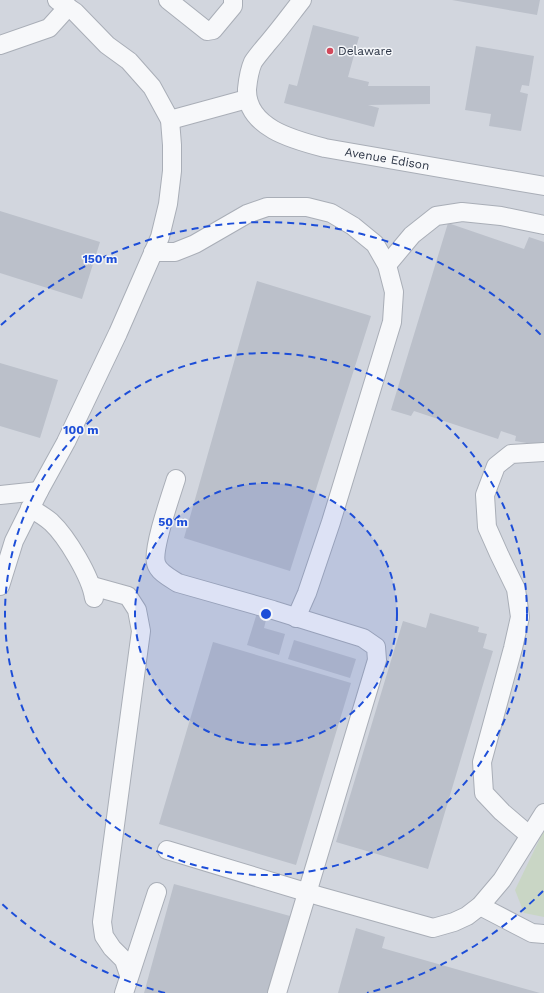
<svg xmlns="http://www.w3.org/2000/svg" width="544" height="993" font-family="'Work Sans',sans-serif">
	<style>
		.built { fill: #d2d6de }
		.green { fill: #c9d6c5 }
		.building { fill: #bbc0ca }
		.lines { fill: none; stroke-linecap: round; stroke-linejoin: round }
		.minor-casing { stroke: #a9aeb7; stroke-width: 20 }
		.minor { stroke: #f7f8fa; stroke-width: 18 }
		.ring { fill: none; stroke: #1d4ed8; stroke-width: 2; stroke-dasharray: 7 5 }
		.poi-dot { fill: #d1495b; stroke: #f4f6f9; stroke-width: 1.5 }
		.labels { text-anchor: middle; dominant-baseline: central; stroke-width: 3; stroke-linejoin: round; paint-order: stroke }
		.poi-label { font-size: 12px; fill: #2b3445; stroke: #f4f6f9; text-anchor: start }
		.street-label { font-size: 12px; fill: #2b3445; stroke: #f4f6f9 }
		.centre { fill: #1d4ed8; stroke: #f4f6f9; stroke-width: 2 }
		.ring-label { font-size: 12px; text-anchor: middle; font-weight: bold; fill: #1d4ed8; stroke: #f4f6f9; stroke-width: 3; stroke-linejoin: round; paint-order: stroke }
	</style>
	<rect width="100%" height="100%" fill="#e4e7ec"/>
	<path class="built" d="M0,0H544V993H0Z"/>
	<path class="green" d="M544,830V917L524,913L515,890Z"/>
	<path class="building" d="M452,0H540L537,15Z
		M313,25L359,37L348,77L369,82L368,86H430V104L368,105L379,108L374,127L284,103L289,84L297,86Z
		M476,46L534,56L529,86L522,85L520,92L528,94L521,131L489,126L491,114L465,110Z
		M0,211L100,242L82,299L0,273Z
		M448,223L524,249L529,237L544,242V446L515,441L516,436L501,431L498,439L414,411L411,416L391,410Z
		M257,281L371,316L290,571L184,538Z
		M0,363L58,380L40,438L0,426Z
		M257,613L267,616L264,628L285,634L279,655L247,645Z
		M430,613L479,627L478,632L487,634L483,648L493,651L428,869L336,842L403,621L426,628Z
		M294,640L356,659L350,678L288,659Z
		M213,642L351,683L296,865L159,824Z
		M174,884L290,916L268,993H144Z
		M356,928L385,937L382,948L540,993H338Z"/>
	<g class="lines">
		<g class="minor-casing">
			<g id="minor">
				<path d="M168,0L207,31L213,30L233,6V0"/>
				<path id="s1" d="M302,0C291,14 280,29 268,43C263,49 257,56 253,62C249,71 248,79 247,89C246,128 294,140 325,148L544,186"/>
				<path d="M0,45L49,28L68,7"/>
				<path d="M170,120L247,99"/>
				<path d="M153,252H175L195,244L247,214L267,207H307L331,213L353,226L375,244L387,265L394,292L392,322L331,522L307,593L296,618"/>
				<path d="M387,265L412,235L436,216L462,212L501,216L544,225"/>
				<path d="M176,479C171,495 152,549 156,563C158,572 170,578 178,583L273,610L363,638L376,647L377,660L277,993"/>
				<path d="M0,495L39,491"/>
				<path d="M30,508C37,512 45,517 51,522C67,537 91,577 94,598"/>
				<path d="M0,586L14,541L39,491L66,442L118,333L160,237L168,204L172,171V145L170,120L152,87L129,61L107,45L75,12L57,0"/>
				<path d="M92,586L128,596L137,610L141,631L102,922L104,936L112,948L124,960L129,975"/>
				<path d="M529,835L502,812L484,793L482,762L513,648L520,617L516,589L499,554L487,527L485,495L496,466L511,454L544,452"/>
				<path d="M167,850L319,896L433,928L454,922L467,916L480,906L502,880L544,813"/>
				<path d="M480,906L532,933L544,934"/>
				<path d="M124,993L157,892"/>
			</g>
		</g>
		<use href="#minor" class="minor"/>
	</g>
	<circle cx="266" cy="614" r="131" fill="#1d4ed8" fill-opacity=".12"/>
	<g class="ring">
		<circle cx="266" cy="614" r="131"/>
		<circle cx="266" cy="614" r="261"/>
		<path d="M543 891A392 392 0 0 1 367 993M165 993A392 392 0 0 1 1 903M1 325A392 392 0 0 1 543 337"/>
	</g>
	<circle class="poi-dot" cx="330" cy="51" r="4"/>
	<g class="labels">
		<g class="poi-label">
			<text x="338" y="51">Delaware</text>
		</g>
		<g class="street-label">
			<text stroke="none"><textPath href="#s1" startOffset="276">Avenue Edison</textPath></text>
		</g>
	</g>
	<circle cx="266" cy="614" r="6" class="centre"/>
	<g class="ring-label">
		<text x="100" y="263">150 m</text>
		<text x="81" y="434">100 m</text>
		<text x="173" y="526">50 m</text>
	</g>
</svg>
